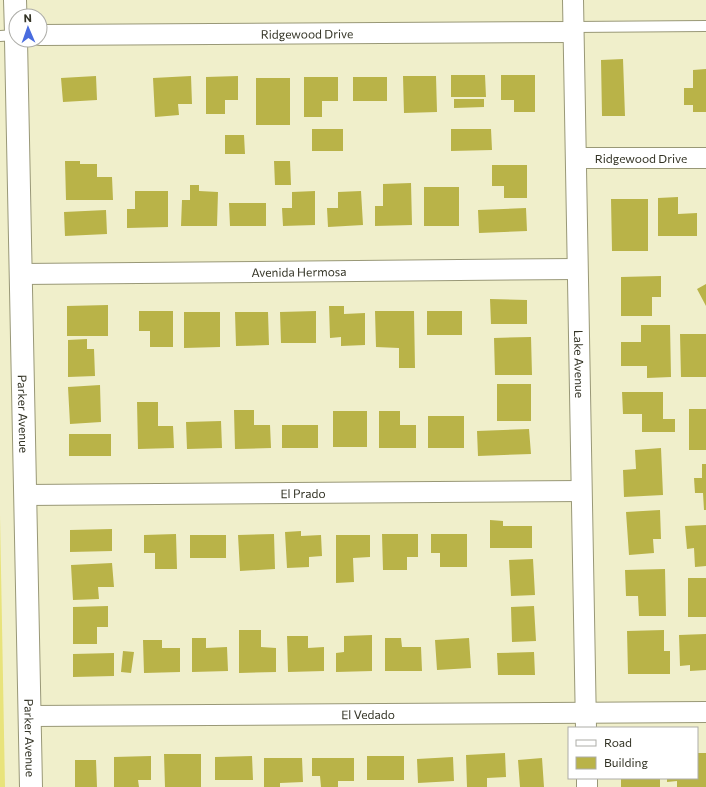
<svg xmlns="http://www.w3.org/2000/svg" width="706" height="787" font-family="Commissioner,sans-serif">
	<style>
		.green { fill: #e8e37b }
		.building { fill: #b9b348 }
		.lines { fill: none; stroke-linecap: round; stroke-linejoin: round }
		.lane-casing { stroke: #999877; stroke-width: 12 }
		.street-casing { stroke: #999877; stroke-width: 22 }
		.secondary-casing { stroke: #999877; stroke-width: 24 }
		.lane { stroke: #fff; stroke-width: 10 }
		.street { stroke: #fff; stroke-width: 20 }
		.secondary { stroke: #fff; stroke-width: 22 }
		.labels { text-anchor: middle; dominant-baseline: central; stroke-width: 3.5; stroke-linejoin: round; paint-order: stroke }
		.street-label { font-size: 12px; fill: #333325; stroke: #fff }
	</style>
	<rect width="100%" height="100%" fill="#f0efcb"/>
	<path class="green" d="M0,515L5,787H0Z"/>
	<path class="building" d="M623,59L625,116H602L601,60Z
		M706,69V112H693V105H684V88H693V70Z
		M451,75H485L486,97H451Z
		M501,75H535V112H514V100H501Z
		M96,76L97,100L63,102L61,78Z
		M191,76L192,104H178L179,115L155,117L153,78Z
		M238,76V100H225V114H206V77Z
		M403,76H436L437,112L404,113Z
		M304,77H338V101H322V117H304Z
		M353,77H387V101H353Z
		M256,78H290V125H256Z
		M454,99H484V107L454,108Z
		M312,129H343V151H312Z
		M451,129H491L492,150L451,151Z
		M225,135H244L245,154H225Z
		M65,161H80V164H97V177H112L113,200H66Z
		M274,161H290L291,185H275Z
		M492,165H527V198H504V186H492Z
		M411,183L412,225L375,226V206H383V184Z
		M190,185H199V191L218,192L217,226H181L182,200H190Z
		M424,187H459V226H424Z
		M135,191H168V227L127,228V209H135Z
		M315,191V225L283,226L282,208H292V192Z
		M361,191L363,225L328,227L327,208H338V192Z
		M678,197V214L697,213V236H658V198Z
		M611,199H648V251H612Z
		M229,203H266V226H230Z
		M526,208L527,231L479,233L478,210Z
		M106,210L107,234L65,236L64,212Z
		M661,276V297H652V316H621V277Z
		M706,284V306L697,289Z
		M490,299L527,300V324H491Z
		M108,305V336H67V306Z
		M329,306H344V314L365,313V345L341,346V337L330,338Z
		M139,311H173V347H150V331H139Z
		M316,311V343H281L280,312Z
		M375,311H414L415,368H399V348L376,347Z
		M427,311H462V335H427Z
		M184,312H220V347L184,348Z
		M235,312H268L269,345L236,346Z
		M641,325H670L671,377L647,378V366H621V342H641Z
		M680,334H706V377H681Z
		M531,337L532,375H495L494,338Z
		M87,339V349H94L95,376L68,377V340Z
		M497,384H531V421H497Z
		M100,385L101,422L70,424L68,387Z
		M622,392H663V419H675V432H642V414H623Z
		M137,402H158V426H173L174,448L138,449Z
		M689,409H706V450H689Z
		M234,410H254V425H270L271,448L235,449Z
		M333,411H367V447H333Z
		M379,411H400V425H416V448H379Z
		M428,416H464V448H428Z
		M221,421L222,448L187,449L186,422Z
		M282,425H318V448H282Z
		M529,429L531,454L478,456L477,431Z
		M69,434H111V456H69Z
		M661,448L663,495L624,497L623,470L636,469L635,450Z
		M702,464H706V510H704L703,493H695L694,478H702Z
		M660,510L661,539H653L654,553L629,555L626,512Z
		M490,520L503,521V526H532V548H490Z
		M706,525V566L695,567L694,548L687,549L685,526Z
		M112,529V551L70,552V530Z
		M301,531V536L321,535L322,556L309,557V567L287,568L285,532Z
		M176,534L177,569H155V553H144V535Z
		M274,534L275,569L240,571L238,535Z
		M382,534H418V557H407V570H383Z
		M431,534H467V567H440V553H431Z
		M190,535H226V558H190Z
		M336,535H370V557L353,558L354,582L336,583Z
		M533,559L535,595L511,596L509,560Z
		M112,563L114,587H98L99,599L73,600L71,565Z
		M665,569L666,616H639L638,596H626L625,570Z
		M688,578H706V617H688Z
		M108,606V627H97V644H73V607Z
		M534,606L536,641L512,642L511,607Z
		M239,630H261V647L276,648V672L239,673Z
		M664,630V651H670V674H628L627,631Z
		M706,634V670L690,671V665L680,666L679,635Z
		M372,635V671L336,672V653L344,652V636Z
		M287,636H308V648L324,647V671L288,672Z
		M192,638H206V648L227,647L228,671L192,672Z
		M385,638H401L402,647H421L422,671H385Z
		M469,638L471,668L437,670L435,640Z
		M143,640H162V648H180V672L144,673Z
		M123,651L134,652L131,673L121,672Z
		M534,652L535,675H498L497,653Z
		M114,653V676L73,677V654Z
		M505,753L506,777L487,778V787H467L466,755Z
		M697,753H706V787H677V781L667,782V778H697Z
		M164,754H201V787H165Z
		M151,756V780H138L139,787H114V757Z
		M252,756L253,780H215V757Z
		M367,756H404V780H367Z
		M453,757L454,781L418,783L417,759Z
		M264,758H302L303,782L280,783V787H264Z
		M312,758H354V781H338V787H321L320,776H312Z
		M542,758L544,787H520L518,760Z
		M75,760H96L97,787H75Z
		M621,778H660V787H621Z"/>
	<g class="lines">
		<g class="lane-casing">
			<path id="lane" d="M573,27L706,26
				M0,36L16,35"/>
		</g>
		<g class="street-casing">
			<g id="street">
				<path id="s1" d="M573,0L586,728"/>
				<path id="s2" d="M40,35L573,32"/>
				<path id="s3" d="M576,158H706"/>
				<path id="s4" d="M21,274L577,269"/>
				<path id="s5" d="M26,495L581,491"/>
				<path id="s6" d="M30,716L706,712"/>
				<path d="M587,778V787"/>
			</g>
		</g>
		<g class="secondary-casing">
			<g id="secondary">
				<path d="M15,0L16,33"/>
				<path id="s7" d="M16,40L31,787"/>
			</g>
		</g>
		<use href="#lane" class="lane"/>
		<use href="#street" class="street"/>
		<use href="#secondary" class="secondary"/>
	</g>
	<g class="labels">
		<g class="street-label">
			<text stroke="none"><textPath href="#s2" startOffset="267">Ridgewood Drive</textPath></text>
			<text stroke="none"><textPath href="#s3" startOffset="65">Ridgewood Drive</textPath></text>
			<text stroke="none"><textPath href="#s4" startOffset="278">Avenida Hermosa</textPath></text>
			<text stroke="none"><textPath href="#s1" startOffset="364">Lake Avenue</textPath></text>
			<text stroke="none"><textPath href="#s7" startOffset="374">Parker Avenue</textPath></text>
			<text stroke="none"><textPath href="#s5" startOffset="277">El Prado</textPath></text>
			<text stroke="none"><textPath href="#s6" startOffset="338">El Vedado</textPath></text>
			<text stroke="none"><textPath href="#s7" startOffset="698">Parker Avenue</textPath></text>
		</g>
	</g>
	<rect x="568" y="727" width="130" height="52" fill="#ffffff" stroke="#adada8"/>
	<rect x="576" y="740" width="20" height="6" fill="#ffffff" stroke="#adada8"/>
	<text x="604" y="747" font-size="12" fill="#333325">Road</text>
	<rect x="576" y="757" width="20" height="12" fill="#b9b348" stroke="#adada8"/>
	<text x="604" y="767" font-size="12" fill="#333325">Building</text>
	<g transform="translate(28 28) rotate(358)"><circle r="19" fill="#ffffff" stroke="#adada8"/>
	<path d="M0-3L7 15L0 10L-7 15Z" fill="#496cdf"/>
	<text y="-6" font-size="11" font-weight="bold" text-anchor="middle" fill="#333325">N</text>
	</g>
</svg>
